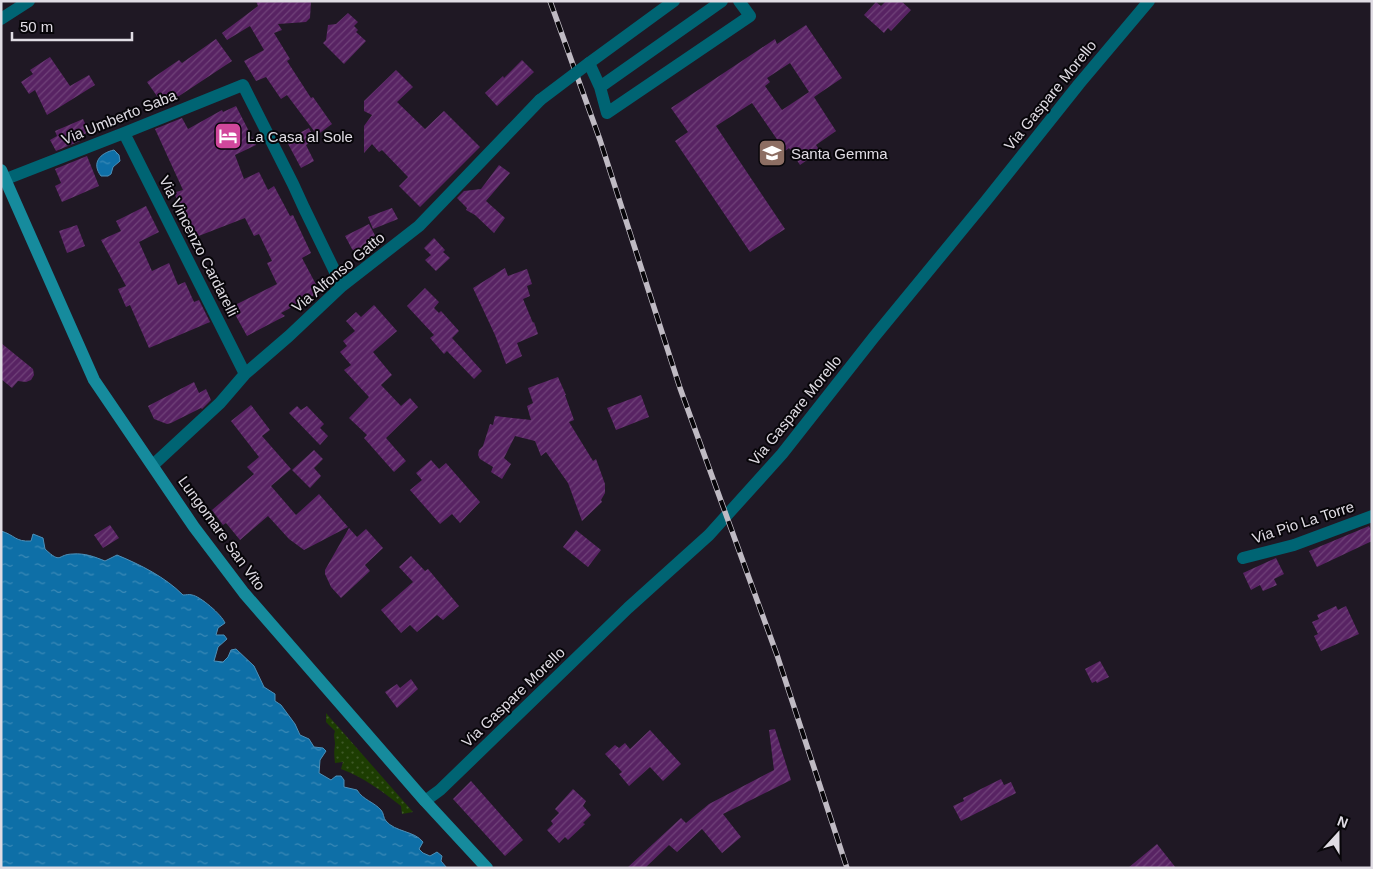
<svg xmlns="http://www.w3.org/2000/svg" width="1373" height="869" font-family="Arial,sans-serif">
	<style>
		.grass { fill: url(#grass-dots) }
		.water { fill: url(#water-ripples); stroke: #4d90b9 }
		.building { fill: url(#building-hatch); fill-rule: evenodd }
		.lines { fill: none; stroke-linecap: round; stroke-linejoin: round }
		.minor { stroke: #006473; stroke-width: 12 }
		.tertiary { stroke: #006473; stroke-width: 12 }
		.secondary { stroke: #168b9d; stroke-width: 12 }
		.rail-casing { stroke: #bfbac3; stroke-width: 5.5 }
		.rail { stroke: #070509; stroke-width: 4; stroke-dasharray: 11; stroke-linecap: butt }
		.pedestrian-bridge { stroke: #006473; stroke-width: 12 }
		.labels { text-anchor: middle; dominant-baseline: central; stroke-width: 4; stroke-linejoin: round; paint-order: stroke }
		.street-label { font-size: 15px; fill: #e0dce4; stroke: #070509 }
		.poi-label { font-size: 15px; fill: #e0dce4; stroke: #070509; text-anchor: start }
	</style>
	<defs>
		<pattern id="grass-dots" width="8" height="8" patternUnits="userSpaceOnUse" patternTransform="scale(1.25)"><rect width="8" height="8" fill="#1d3d02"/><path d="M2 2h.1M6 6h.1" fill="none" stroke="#3e5827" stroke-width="1.8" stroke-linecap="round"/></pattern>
		<pattern id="water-ripples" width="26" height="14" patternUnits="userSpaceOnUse" patternTransform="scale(1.25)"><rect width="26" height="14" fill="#0e6fa7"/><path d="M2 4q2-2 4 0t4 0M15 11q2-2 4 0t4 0" fill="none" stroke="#3c8ab7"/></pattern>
		<pattern id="building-hatch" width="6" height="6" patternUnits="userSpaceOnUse" patternTransform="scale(1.25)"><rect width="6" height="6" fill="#582363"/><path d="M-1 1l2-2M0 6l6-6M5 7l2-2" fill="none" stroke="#704279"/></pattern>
	</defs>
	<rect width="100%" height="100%" fill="#1f1824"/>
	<path class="grass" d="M326,713L413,812L402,814L401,806C382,791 363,777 341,769L343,762L335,763C334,754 334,752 335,744C335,738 333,737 335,731L326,722Z"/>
	<path class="water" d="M114,150L119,155L120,161L113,167L111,174L108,176H101C91,163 100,153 114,150Z
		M1,531C15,535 15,542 31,541L33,534L43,538L45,549C62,565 57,554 73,554C85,553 95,557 105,561L117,555C141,565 165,577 183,595C186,595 189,594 192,595C200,596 222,615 225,623L218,628L216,635H224L227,639L218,647L214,661L223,662L228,657L231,650L236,649L254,666L264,687L275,694V701L281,705L295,724L300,735L309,739L314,747L323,748L326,751L320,760L319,773L331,780L336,776H341L344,780V787L357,790C363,800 374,802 381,810C384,813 383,818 386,821C395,832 415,831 423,842L419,849L423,853L430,856L437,852L442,856L441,861L447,868H1Z"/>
	<path class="building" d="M256,1H311L310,18L306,22L278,24L282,30L274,33L290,59L287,61L311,98L313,97L332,124L317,135L287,95L281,99L266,77L256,81L244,61L264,50L250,26L227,40L222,33L258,6Z
		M886,1H901L911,10L891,31L888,28L884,33L864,15L876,2L881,6Z
		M348,13L358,22L354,26L358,30L356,32L366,41L344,64L323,43L326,40L328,25L336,24Z
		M806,25L842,78L814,97L836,131L816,145L820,151L800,165L789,148L785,151L752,103L716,126L785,229L750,252L675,141L688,132L671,108L775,39L777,44ZM790,63L809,92L782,110L765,86L770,82L767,78Z
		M216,39L232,61L164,106L147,82L179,60L182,63Z
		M50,57L70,86L89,75L95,85L47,115L35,90L29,94L21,82L33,74L30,70Z
		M522,60L534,72L497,106L485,93L503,76L504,78Z
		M396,70L413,87L397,102L425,129L444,111L480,147L420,207L399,186L408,177L382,150L379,152L372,144L364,153V126L372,115L364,111V101Z
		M236,106L256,145L235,155L244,179L259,172L268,190L274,186L290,216L293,215L311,253L302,258L320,292L281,313L285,316L247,336L231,307L277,284L267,263L272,261L259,234L254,236L245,218L196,237L184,208L181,209L175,195L177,194L176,192L183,190L155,129L182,118L188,129L222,110L223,112Z
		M83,119L89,132L79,137L80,141L56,151L50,140L57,136L55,131Z
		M309,128L315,140L306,145L314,161L301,168L286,140Z
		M87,156L99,186L62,202L55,186L61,183L55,169Z
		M499,165L510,173L486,201L505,218L494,233L475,215L466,210L467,208L457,198L464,191L481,189Z
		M146,206L159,232L139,242L152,271L169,263L178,285L185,282L194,302L199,300L210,322L149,348L130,305L126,307L118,289L126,286L101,240L121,231L116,221Z
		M392,208L398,219L373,229L368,217Z
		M369,224L379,243L369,248L370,251L359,256L352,249L345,236Z
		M77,225L85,246L67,253L59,231Z
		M434,238L445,250L443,252L450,258L436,271L425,260L431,255L424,248Z
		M505,268L508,276L527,269L532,284L527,286L530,296L523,299L533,323L534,322L538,334L517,343L522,356L506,364L495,335L473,288Z
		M425,288L439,302L434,308L439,313L441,311L459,331L452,338L482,371L474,379L447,351L444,354L430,338L434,335L407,306Z
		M374,305L397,331L373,352L392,375L381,385L401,406L410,398L418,407L386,438L406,461L394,472L364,438L367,435L349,418L369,397L344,370L351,365L340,352L347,346L343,341L355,331L346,321L356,312L361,317Z
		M1,343L33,369L34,375L31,380L26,382L18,381L12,388L1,379Z
		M558,377L566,395H565L574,420L569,422L593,461L596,459L605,484V493L601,500L602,502L582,521L568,483L546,452L541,456L535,441L515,436L504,458L511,464L502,479L491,472L493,467L480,459L478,455L479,450L483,446L490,424L493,425L495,416L531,420L527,406L533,403L528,388Z
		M194,382L199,393L206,389L211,400L202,409L201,408L171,423L167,424L154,419L148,406Z
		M641,395L649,417L616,430L607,408Z
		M251,405L270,430L262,436L291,469L271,486L296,515L319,494L348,527L304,550L289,539L268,516L240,540L226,523L223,525L212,510L254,474L247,467L259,457L231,421Z
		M297,406L301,410L307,406L324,424L320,428L328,436L320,445L289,413Z
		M314,450L323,459L314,468L321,476L310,488L292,470Z
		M431,460L439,469L446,463L480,502L460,523L452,514L440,524L410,490L422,480L416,473Z
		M110,525L119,538L103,548L94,535Z
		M1369,526L1372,533V541L1317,567L1309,551Z
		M349,528L357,537L366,529L383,548L365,565L370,571L341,598L331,587L325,574V570Z
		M576,530L601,550L588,567L563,547Z
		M411,556L425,571L428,569L459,606L443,620L437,615L417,632L410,625L401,633L381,610L413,582L399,567Z
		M1276,558L1284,574L1274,579L1277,585L1263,591L1260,585L1251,590L1243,573Z
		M1336,606L1338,610L1346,606L1359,634L1321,651L1314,636L1318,634L1312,622L1319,619L1317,615Z
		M1100,661L1109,677L1097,683L1096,681L1092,683L1085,669Z
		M411,679L418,689L397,708L385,692L397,684L400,688Z
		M775,729L791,780L723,814L741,837L722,853L702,829L677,852L669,845L645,868H627L681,818L686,823L709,804L774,770L769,730Z
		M650,730L681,764L663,781L650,767L629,786L619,774L622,772L605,754L615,745L619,748L625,743L630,749Z
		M1001,779L1004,785L1011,782L1016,793L961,821L953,806L964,801L963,798Z
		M471,781L523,840L505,856L453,799Z
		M573,789L586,801L583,806L591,815L583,823L585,824L568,840L565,837L559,843L547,830L553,824L551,821L559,813L555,809Z
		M1157,844L1176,868H1128Z"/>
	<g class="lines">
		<path class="minor" d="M674,1L589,63L600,87L607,113L750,16L739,1
			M1,19L29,1
			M600,87L722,1
			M124,133L245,374
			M6,179L124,133L243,85L293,184L304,208L342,286
			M153,465L220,403L245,374L289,336L342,286L419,226L540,100
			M1243,558L1294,545L1372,516"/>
		<path class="tertiary" d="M425,801L440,790L628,608L709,535L782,454L874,337L985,202L1079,84L1149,1"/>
		<path class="secondary" d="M1,170L94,380L194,527L244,593L425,801L487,868"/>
		<g class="rail-casing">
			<path id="rail" d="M550,1L600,140L680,388L777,655L847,868"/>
		</g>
		<use href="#rail" class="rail"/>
		<path class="pedestrian-bridge" d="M540,100L589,63"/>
	</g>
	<defs>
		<g id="hotel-square" transform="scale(1.4375)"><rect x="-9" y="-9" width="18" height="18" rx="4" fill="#d1479c" stroke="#070509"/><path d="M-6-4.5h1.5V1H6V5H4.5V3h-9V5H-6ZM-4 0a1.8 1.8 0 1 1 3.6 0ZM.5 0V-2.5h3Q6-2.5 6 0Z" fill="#fff"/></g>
		<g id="school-square" transform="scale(1.4375)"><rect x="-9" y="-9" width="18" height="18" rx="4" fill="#8d6e63" stroke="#070509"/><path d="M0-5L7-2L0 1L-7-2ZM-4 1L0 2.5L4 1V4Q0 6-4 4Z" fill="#fff"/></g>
	</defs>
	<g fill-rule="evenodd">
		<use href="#hotel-square" x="228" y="136"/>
		<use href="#school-square" x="772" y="153"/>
	</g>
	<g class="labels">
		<g class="street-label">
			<text transform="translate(1050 95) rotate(-51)">Via Gaspare Morello</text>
			<text transform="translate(119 117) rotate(-22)">Via Umberto Saba</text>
			<text transform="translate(199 246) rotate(63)">Via Vincenzo Cardarelli</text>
			<text transform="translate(338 272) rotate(-40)">Via Alfonso Gatto</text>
			<text transform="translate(795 410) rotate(-51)">Via Gaspare Morello</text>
			<text transform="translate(1303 522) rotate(-18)">Via Pio La Torre</text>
			<text transform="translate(222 533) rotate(54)">Lungomare San Vito</text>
			<text transform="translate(513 697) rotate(-44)">Via Gaspare Morello</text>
		</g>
		<g class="poi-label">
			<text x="247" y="136">La Casa al Sole</text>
			<text x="791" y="153">Santa Gemma</text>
		</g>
	</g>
	<rect width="1373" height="869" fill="none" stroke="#e0dce4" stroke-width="5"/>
	<g transform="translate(1338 834) rotate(21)" stroke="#070509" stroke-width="4" paint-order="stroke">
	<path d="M0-4L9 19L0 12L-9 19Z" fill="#e0dce4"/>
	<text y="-8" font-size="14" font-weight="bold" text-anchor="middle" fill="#e0dce4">N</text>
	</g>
	<path d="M12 32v8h120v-8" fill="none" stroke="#e0dce4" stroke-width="2.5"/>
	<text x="20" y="32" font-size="15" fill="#e0dce4" stroke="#070509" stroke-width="4" paint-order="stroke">50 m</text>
</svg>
